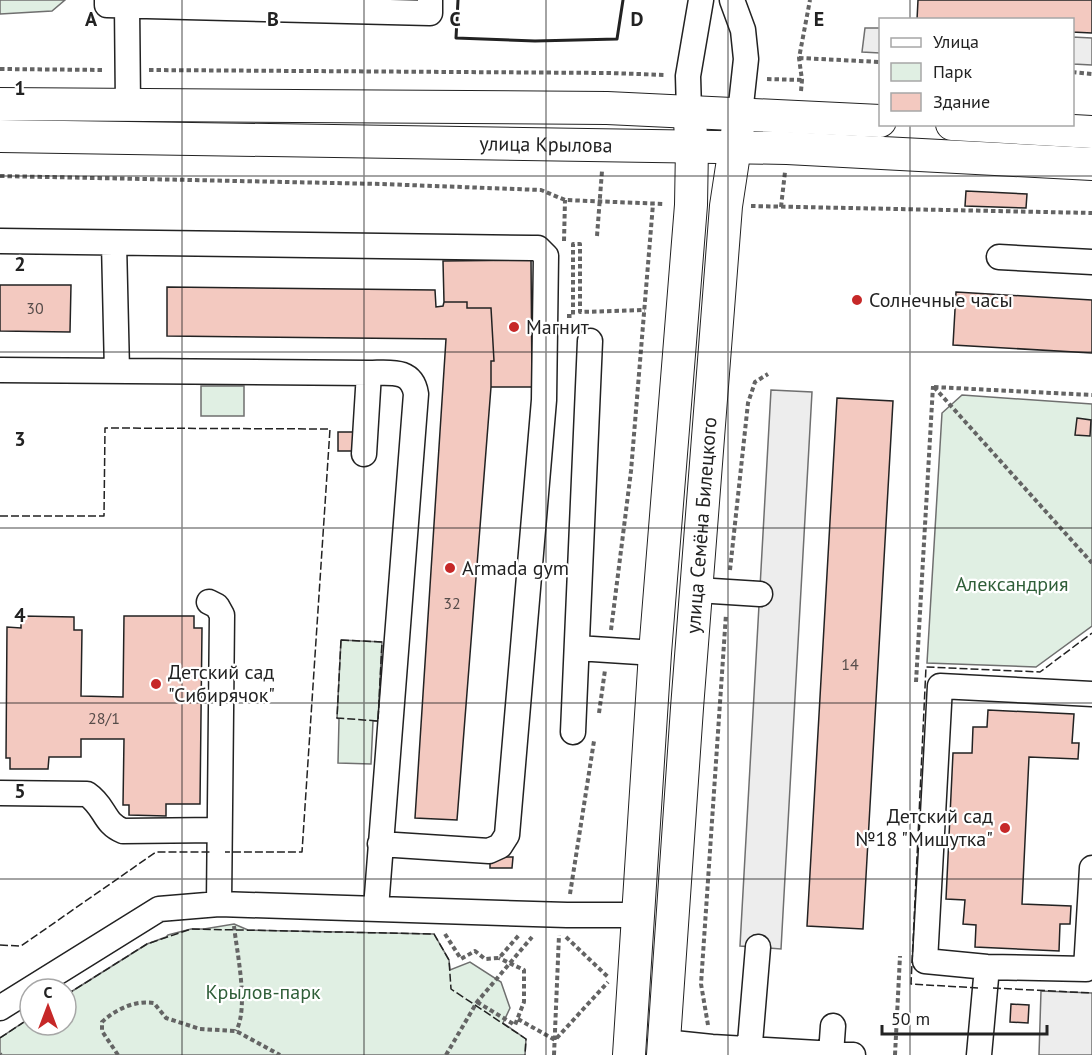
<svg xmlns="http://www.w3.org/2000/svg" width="1092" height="1055" font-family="'PT Sans',sans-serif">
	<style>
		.green { fill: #e0efe3; stroke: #6f6f6f; stroke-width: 1.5 }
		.parking { fill: #ededed; stroke: #6f6f6f; stroke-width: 1.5 }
		.building { fill: #f3c9c0; stroke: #222; stroke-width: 1.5 }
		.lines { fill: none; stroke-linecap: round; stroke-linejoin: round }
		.minor-casing { stroke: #222; stroke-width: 27 }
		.major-casing { stroke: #222; stroke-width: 34 }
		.path { stroke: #646464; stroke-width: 4; stroke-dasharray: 4.5 3; stroke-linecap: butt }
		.minor { stroke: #fff; stroke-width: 24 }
		.major { stroke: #fff; stroke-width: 32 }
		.fence { stroke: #222; stroke-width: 1.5; stroke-dasharray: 8 3; stroke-linecap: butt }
		.wall { stroke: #222; stroke-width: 3 }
		.grid { fill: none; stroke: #222; stroke-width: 1.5; stroke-opacity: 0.55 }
		.poi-dot { fill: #c62828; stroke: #fff; stroke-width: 2 }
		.labels { text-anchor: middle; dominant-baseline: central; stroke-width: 4.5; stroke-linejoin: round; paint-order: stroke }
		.number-label { font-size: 16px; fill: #564c4a }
		.street-label { font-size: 20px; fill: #222; stroke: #fff }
		.poi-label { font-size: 20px; fill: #222; stroke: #fff; text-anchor: start }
		.park-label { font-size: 20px; fill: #2f5e38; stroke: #fff }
		.grid-label { font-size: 20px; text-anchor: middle; font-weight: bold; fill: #222; stroke: #fff; stroke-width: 4.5; stroke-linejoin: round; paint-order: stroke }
	</style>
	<rect width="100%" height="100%" fill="#fff"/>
	<path class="green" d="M0,0H65L52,11L0,14Z
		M201,386H244V416H201Z
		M962,395L1092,404V626L1036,667L927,663L942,413Z
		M341,640L382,642L378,721H373L371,764L338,763L339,719L337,718Z
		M234,924L248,930L434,934L449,960L450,970L470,962L501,982L510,1008L503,1023L526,1039L525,1055H0V1038L30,1018V1025H66V995L147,944L166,937L168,935L191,929H204Z"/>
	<path class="parking" d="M865,28H880V53L862,52Z
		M1072,37L1092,38V65L1073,64Z
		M771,390L812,392L781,949L740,946Z
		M1041,991L1092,993V1055H1039Z"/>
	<path class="building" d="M918,0H1092V33L1072,32V20H917Z
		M966,191L1027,194L1026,208L965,206Z
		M531,260L532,387H491V361H494L491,308H467V302H444L443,261Z
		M0,285H71L70,332L0,331Z
		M167,287L435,290L436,307L443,306L444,302H467V308H491L494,361H491V387L457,820L415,818L446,339L167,336Z
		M956,292L1092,300V353L953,345Z
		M837,398L893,401L863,929L807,926Z
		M1077,418L1091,420L1090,436L1075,435Z
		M338,432H354V451H338Z
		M21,616L74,617V630H82L81,696L123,697L124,616H194V628H202L200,804H166V816L129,815V805H123L124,739H81V757H49L48,769H10V758H6L7,627L21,628Z
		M988,710L1074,714L1072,743H1079L1078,759L1029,757L1022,904L1071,906L1070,924H1060L1059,951L975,947L976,925L963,924L965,900L946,899L953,753H972L973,727H987Z
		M490,857H513L512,868H490Z
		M1011,1004L1029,1005L1028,1023L1010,1022Z"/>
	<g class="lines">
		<g class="minor-casing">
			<path id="minor" d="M107,0V5L430,13V0
				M732,0L743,30L746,59L740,114
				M127,5L128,106
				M689,111L688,76L701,0
				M0,241L532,248H538L546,256L544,400L507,835L500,846L489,851L380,844
				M114,243L117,371
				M999,257L1092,262
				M0,370L369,373C389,373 412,368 416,394L376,908
				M364,454L369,373
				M697,590L760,594
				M209,602L217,606L222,615L219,904
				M577,648L655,653
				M1092,694L940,686L925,961L987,967L1086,969L1092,868
				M573,732L590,341
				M0,793L87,794C106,807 103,823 123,831L219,830
				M0,1008L159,909L219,904L567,915H638
				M664,1042L712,1047L853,1055
				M831,1054L833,1026
				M749,1055L758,947
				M979,1055L987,967"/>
		</g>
		<g class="major-casing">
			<g id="major">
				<path d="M0,104L607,108L880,121"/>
				<path d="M952,124L1092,132"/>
				<path id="s1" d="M0,136L787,148L1092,164"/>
				<path d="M629,1055L655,653L691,205L692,147L689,111"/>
				<path id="s2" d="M663,1055L687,708L726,206L740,114"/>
			</g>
		</g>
		<path class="path" d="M799,58L880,62
			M0,69L105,70
			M149,70L610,73L666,75
			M1072,72L1092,74
			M767,79L802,80
			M801,91L802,80L799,58L810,0
			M0,176L381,184L541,190L565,200L665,204
			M751,206L1092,213
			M781,207L785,172
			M597,236L602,171
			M564,241L565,200
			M567,316H573V244H580V312L645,310
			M934,387L1092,563
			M934,387L1092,395
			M730,570L748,403L755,382L768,374
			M611,630L631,471L653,204
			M916,682L933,386
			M599,713L605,670
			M570,894L594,741
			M234,926C237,953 249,1008 236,1031
			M445,934L461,959L475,951L485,959L499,958L519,935
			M566,937L608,977
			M477,1002L515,1025L524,1002V970L499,958
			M518,1019L555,1040L608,982
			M708,1025L701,984L726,614
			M0,1054L1,1055
			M118,1055L102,1031V1022C116,1009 135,1000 154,1003L166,1018L200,1029L236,1031L280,1055
			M446,1055L477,1002L532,937
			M554,1055L559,935
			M895,1055L900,956"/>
		<use href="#minor" class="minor"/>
		<use href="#major" class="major"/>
		<path class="fence" d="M0,516H104L105,428L330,429L302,852H225
			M341,640L382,642L378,721L337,718Z
			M0,945L21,946L156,852H210
			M978,988L911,984L926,667L1040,672L1092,633
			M993,988L1092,993
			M66,995L147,944L191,929L434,934L449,960L451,989L526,1039L525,1055
			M0,1038L30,1018"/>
		<path class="wall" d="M458,0L456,38L535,41L617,39L623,0"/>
	</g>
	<path class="grid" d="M182,0V1055M364,0V1055M546,0V1055M728,0V1055M910,0V20M910,124V1055M0,176H1092M0,352H1092M0,528H1092M0,703H1092M0,879H1092"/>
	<g class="poi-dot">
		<circle cx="857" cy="300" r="6"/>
		<circle cx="514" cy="327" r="6"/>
		<circle cx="450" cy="568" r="6"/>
		<circle cx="156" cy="684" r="6"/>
		<circle cx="1005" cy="828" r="6"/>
	</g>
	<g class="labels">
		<g class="number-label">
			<text x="35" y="308">30</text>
			<text x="452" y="603">32</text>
			<text x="850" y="664">14</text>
			<text x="104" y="718">28/1</text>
		</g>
		<g class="street-label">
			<text stroke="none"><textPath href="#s1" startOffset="546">улица Крылова</textPath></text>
			<text stroke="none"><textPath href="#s2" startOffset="531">улица Семёна Билецкого</textPath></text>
		</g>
		<g class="poi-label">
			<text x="869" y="300">Солнечные часы</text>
			<text x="526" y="327">Магнит</text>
			<text x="462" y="568">Armada gym</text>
			<text x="168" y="672">Детский сад<tspan x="168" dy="23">"Сибирячок"</tspan></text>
			<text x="993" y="816" text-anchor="end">Детский сад<tspan x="993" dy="23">№18 "Мишутка"</tspan></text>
		</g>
		<g class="park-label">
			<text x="1012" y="584">Александрия</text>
			<text x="263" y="992">Крылов-парк</text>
		</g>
	</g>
	<g class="grid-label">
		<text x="91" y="26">A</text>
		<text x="273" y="26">B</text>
		<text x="455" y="26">C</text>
		<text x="637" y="26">D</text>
		<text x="819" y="26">E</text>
		<text x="20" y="95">1</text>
		<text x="20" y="271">2</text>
		<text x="20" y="446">3</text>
		<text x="20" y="622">4</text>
		<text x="20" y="798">5</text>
	</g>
	<rect x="879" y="18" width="195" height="108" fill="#ffffff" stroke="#a7a7a7" stroke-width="1.5"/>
	<rect x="891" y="38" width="30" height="9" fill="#ffffff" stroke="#a7a7a7" stroke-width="1.5"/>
	<text x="933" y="48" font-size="18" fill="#222222">Улица</text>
	<rect x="891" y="63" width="30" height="18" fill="#e0efe3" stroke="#a7a7a7" stroke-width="1.5"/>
	<text x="933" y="78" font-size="18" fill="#222222">Парк</text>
	<rect x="891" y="93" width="30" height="18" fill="#f3c9c0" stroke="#a7a7a7" stroke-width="1.5"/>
	<text x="933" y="108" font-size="18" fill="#222222">Здание</text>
	<g transform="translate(48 1007)"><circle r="28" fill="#ffffff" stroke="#a7a7a7" stroke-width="1.5"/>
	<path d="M0-4.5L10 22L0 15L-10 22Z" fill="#c62828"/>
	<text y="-9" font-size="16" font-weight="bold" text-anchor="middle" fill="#222222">С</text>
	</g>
	<path d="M882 1025v9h165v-9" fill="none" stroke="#222222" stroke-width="3"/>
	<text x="891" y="1025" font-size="18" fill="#222222" stroke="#ffffff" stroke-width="4.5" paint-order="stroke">50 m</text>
</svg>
